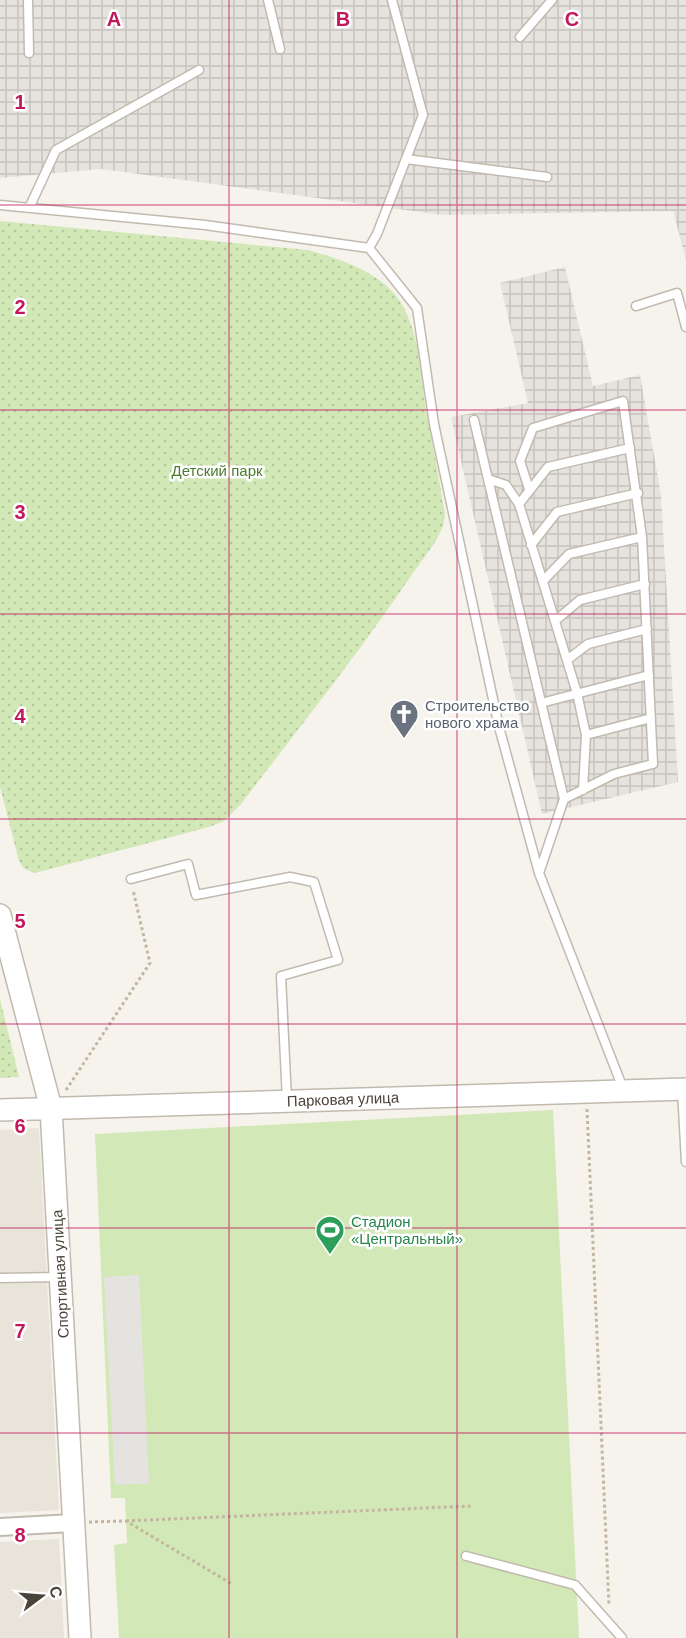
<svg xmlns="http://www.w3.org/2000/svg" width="686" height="1638" font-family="Helvetica,sans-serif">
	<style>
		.residential { fill: #e9e4da }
		.industrial { fill: url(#industrial-grid) }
		.grass { fill: url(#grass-dots) }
		.garden { fill: #d2e8b6 }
		.parking { fill: #e5e3e0 }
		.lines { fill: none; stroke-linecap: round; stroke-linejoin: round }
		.service-casing { stroke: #c1baae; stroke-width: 11 }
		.minor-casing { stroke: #c1baae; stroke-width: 20 }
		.tertiary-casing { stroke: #c1baae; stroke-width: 24 }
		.path { stroke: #c3b6a0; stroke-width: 3; stroke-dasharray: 3 3; stroke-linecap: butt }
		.service { stroke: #fff; stroke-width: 8 }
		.minor { stroke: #fff; stroke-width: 16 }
		.tertiary { stroke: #fff; stroke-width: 21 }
		.grid { fill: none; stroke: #c2185b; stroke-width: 1.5; stroke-opacity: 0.55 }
		.labels { text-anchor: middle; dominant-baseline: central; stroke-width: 5; stroke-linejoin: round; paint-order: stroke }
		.park-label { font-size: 15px; fill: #4b7c2d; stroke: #fff }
		.worship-label { font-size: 15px; fill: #5b616d; stroke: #fff; text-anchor: start }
		.street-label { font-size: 15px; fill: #4a4339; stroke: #fff }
		.leisure-label { font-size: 15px; fill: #27864d; stroke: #fff; text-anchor: start }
		.grid-label { font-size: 20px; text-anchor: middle; font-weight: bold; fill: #c2185b; stroke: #fff; stroke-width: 5; stroke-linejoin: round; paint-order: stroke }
	</style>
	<defs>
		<pattern id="industrial-grid" width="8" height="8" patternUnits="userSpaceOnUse" patternTransform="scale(1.5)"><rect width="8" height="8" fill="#e6e2dd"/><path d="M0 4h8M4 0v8" fill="none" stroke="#c7c3be"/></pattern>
		<pattern id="grass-dots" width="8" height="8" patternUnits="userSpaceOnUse" patternTransform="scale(1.5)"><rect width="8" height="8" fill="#d2e8b6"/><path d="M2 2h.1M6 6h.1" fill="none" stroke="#b6c89d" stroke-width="1.8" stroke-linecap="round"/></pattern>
	</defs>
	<rect width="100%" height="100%" fill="#f6f3ec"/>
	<path class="residential" d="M39,1128L59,1510L0,1513V1130Z
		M59,1539L64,1638H0V1542Z"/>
	<path class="industrial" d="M0,0H686V260L673,211L443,215L101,169L0,178Z
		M565,267L593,386L640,375L661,495L678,782L542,814L451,417L528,403L500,283Z"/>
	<path class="grass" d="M0,221L308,250C337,258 368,268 390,289C420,319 420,372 426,410C433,445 439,479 445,514C445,534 424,557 413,573C359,653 299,728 241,804L224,821L209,827L35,873L24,869L19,861L0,787Z
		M0,999L19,1077L0,1078Z"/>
	<path class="garden" d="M553,1110L579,1638H119L114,1545L127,1543L125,1498H111L95,1134Z"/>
	<path class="parking" d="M139,1275L149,1483L115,1485L104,1277Z"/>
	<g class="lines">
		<g class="service-casing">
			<path id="service" d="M28,0L29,53
				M268,0L280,49
				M520,37L552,0
				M406,159L547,177
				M0,205L205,225L369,248L417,308L434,424L499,727L539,873L624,1091
				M30,206L56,150L199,70
				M369,248L377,234L423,115L392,0
				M636,306L677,293L686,327
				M474,420L564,799L539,873
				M488,479L506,485L519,504L577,693L586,735L583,790
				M529,489L520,461L533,428L623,401L642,537L653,764L614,774L564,799
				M519,504L548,467L630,448
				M531,545L557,512L638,493
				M543,581L569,554L642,537
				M555,621L580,600L645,584
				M567,660L588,644L647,629
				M541,703L649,675
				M586,735L651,718
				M131,879L188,864L196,895L290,877L314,882L338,960L281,976L287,1100
				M682,1091L686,1162
				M0,1278L60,1277
				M466,1556L575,1585L622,1638"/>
		</g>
		<g class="minor-casing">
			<path id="minor" d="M0,1527L73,1523"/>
		</g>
		<g class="tertiary-casing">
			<path id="tertiary" d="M0,915L51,1108L80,1638
				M0,1110L686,1089"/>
		</g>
		<path class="path" d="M66,1090L150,963L133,890
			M587,1109L609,1606
			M126,1521L471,1506
			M89,1522L126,1521L232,1584"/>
		<use href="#service" class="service"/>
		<use href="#minor" class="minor"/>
		<use href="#tertiary" class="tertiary"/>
	</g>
	<path class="grid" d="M229,0V1638M457,0V1638M0,205H686M0,410H686M0,614H686M0,819H686M0,1024H686M0,1228H686M0,1433H686"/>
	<defs>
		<g id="church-pin" transform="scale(1.5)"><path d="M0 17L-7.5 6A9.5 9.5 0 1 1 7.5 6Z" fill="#6b7280" stroke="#fff"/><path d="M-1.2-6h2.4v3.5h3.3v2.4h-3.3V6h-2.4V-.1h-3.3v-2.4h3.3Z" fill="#fff"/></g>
		<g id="stadium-pin" transform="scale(1.5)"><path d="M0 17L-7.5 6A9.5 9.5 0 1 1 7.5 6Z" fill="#2e9e5b" stroke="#fff"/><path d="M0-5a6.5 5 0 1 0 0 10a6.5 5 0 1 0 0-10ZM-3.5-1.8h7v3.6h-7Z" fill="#fff"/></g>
	</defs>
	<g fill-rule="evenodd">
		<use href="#church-pin" x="404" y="714"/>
		<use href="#stadium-pin" x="330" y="1230"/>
	</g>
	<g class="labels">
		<g class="park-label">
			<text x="217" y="470">Детский парк</text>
		</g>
		<g class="worship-label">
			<text x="425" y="705">Строительство<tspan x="425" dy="17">нового храма</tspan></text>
		</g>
		<g class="street-label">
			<text transform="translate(343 1099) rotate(-2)">Парковая улица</text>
			<text transform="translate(60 1274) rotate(-93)">Спортивная улица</text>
		</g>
		<g class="leisure-label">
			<text x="351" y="1221">Стадион<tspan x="351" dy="17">«Центральный»</tspan></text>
		</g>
	</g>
	<g class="grid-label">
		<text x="114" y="26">A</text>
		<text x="343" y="26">B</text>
		<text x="572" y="26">C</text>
		<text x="20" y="109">1</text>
		<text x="20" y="314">2</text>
		<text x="20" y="519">3</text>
		<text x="20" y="723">4</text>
		<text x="20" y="928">5</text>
		<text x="20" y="1133">6</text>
		<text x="20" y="1338">7</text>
		<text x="20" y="1542">8</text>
	</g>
	<g transform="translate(42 1596) rotate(74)" stroke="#ffffff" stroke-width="4.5" paint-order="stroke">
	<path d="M0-4.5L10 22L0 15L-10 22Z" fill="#4a4339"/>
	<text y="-9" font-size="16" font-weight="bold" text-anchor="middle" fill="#4a4339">С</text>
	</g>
</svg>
